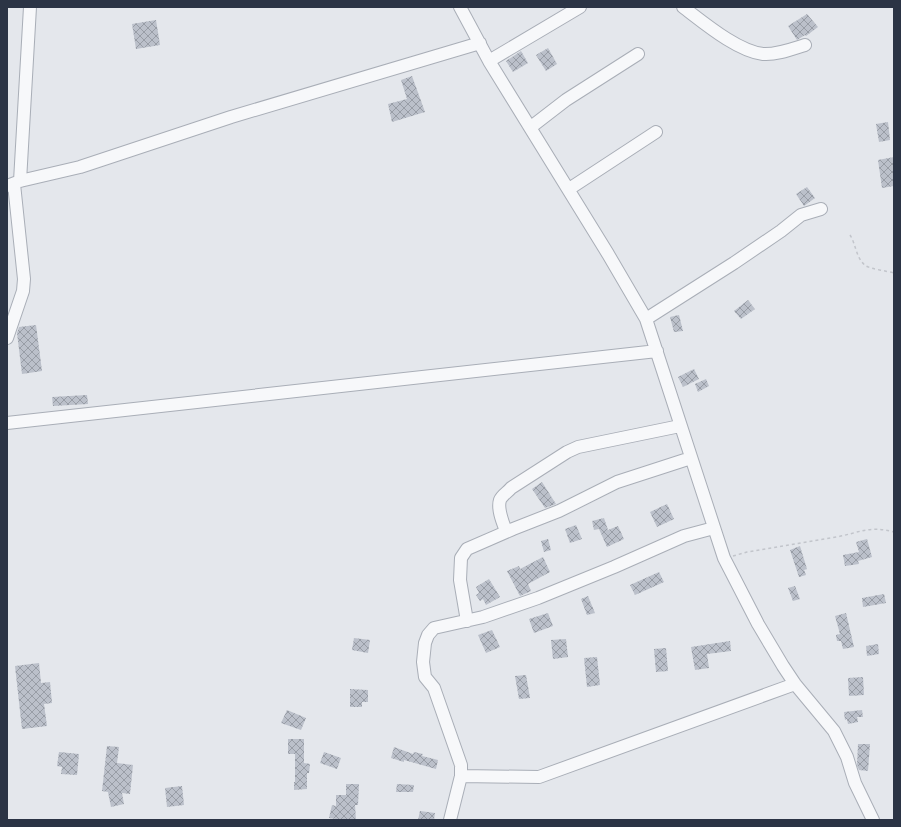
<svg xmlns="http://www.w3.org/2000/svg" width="901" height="827" font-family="Barlow,sans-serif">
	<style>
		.building { fill: url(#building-cross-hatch) }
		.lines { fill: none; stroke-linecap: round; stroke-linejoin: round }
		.minor-casing { stroke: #a9aeb7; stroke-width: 14 }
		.path { stroke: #c2c5cb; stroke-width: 1.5; stroke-dasharray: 3 3; stroke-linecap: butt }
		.minor { stroke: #f7f8fa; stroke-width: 12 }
	</style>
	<defs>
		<pattern id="building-cross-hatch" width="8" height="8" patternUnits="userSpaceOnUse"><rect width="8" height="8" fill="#bbc0ca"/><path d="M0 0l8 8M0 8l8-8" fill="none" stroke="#989da6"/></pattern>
	</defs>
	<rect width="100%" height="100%" fill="#e4e7ec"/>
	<path class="building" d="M807,14L818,27L806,36L805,35L797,40L788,26Z
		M156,20L160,45L136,49L132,24Z
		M548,48L557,64L546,71L536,55Z
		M521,51L528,63L513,72L506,61Z
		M412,76L425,112L392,122L388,104L407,99L401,80Z
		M888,122L890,140L879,142L876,124Z
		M894,157V186L882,188L878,160Z
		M807,187L815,198L804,206L796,194Z
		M748,300L755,309L741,319L734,311Z
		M679,315L683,331L674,332L670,317Z
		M36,325L42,371L22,374L17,333L19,327Z
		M694,369L699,379L683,387L678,377Z
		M706,379L709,386L698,392L695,384Z
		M87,395L88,404L53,406L52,397Z
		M542,482L556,504L545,508L532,489Z
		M667,504L674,519L657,527L650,512Z
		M604,518L608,530L618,526L624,539L607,547L599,529L594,530L592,521Z
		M576,525L582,539L570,543L565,529Z
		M548,539L551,550L544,552L541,541Z
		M867,539L872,557L858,561L859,564L845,566L843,555L859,552L856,542Z
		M800,546L807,569L804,570L806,575L799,577L790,550Z
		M543,557L550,572L528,584L531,591L520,596L507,571L519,566L520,569Z
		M659,572L664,582L635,595L630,585Z
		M489,579L500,597L486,605L483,599L480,601L476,595L479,593L476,587Z
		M795,586L800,599L793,601L788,588Z
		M884,594L886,603L863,607L862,598Z
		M588,596L595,613L587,615L581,599Z
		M548,613L553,626L534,633L529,619Z
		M846,613L854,647L843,649L841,641H837L836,635L840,634L835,616Z
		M492,630L500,647L486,653L478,635Z
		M354,638L370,640L368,653L352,650Z
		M566,639L568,657L553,659L551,640Z
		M730,641L731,651L707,654L709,668L695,670L691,647Z
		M878,644L879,654L867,656L866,646Z
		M666,648L668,671L656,672L654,649Z
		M597,657L600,685L587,687L584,658Z
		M39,663L41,683L50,682L52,703L44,704L47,726L22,729L15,666Z
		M526,675L530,698L519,699L515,676Z
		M863,677L864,695L849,696L848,678Z
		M350,689L368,690V702H362V707H350Z
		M287,710L306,718L301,730L281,723Z
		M862,710L863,717H857L858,722L848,724L847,719L845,720L844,712Z
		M288,739H304V763L310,764L309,773H307V789L294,790V782H295V754H288Z
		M858,744H870L868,771L859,770L857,765Z
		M107,746L119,747L117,763L133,765L130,794L122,793L124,804L111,807L108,792L102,791Z
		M394,747L413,754L414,752L423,754L422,756L438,760L436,769L404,760V762L391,758Z
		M59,752L79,754L77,775L61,774L62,767L57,766Z
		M324,752L341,758L337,769L320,763Z
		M346,784H359L358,805H355L356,820H342L329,818L332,805L336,806V795H346Z
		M397,784L414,785L413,792H396Z
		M182,786L184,805L167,807L165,788Z
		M420,811L435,813L434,820H418Z"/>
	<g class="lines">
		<g class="minor-casing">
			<path id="minor" d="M460,7L489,61L608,254L646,319L724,558L758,624L783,666L795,684L834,731L847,757L855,783L873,820
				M683,7C703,22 737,51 763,54C777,55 792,49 805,45
				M489,61L580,7
				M531,127L566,100L638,54
				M20,181L30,7
				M7,186L20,181L80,167L231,117L480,43
				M569,189L656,132
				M646,319L734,263L781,231L801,215L821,209
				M7,338L23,291L24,279L14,184
				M7,423L657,351
				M506,531C503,523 497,509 500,500C502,495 508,492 511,488L567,452L578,447L680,426
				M467,621L460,580L461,558L467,549L513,529L559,511L617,482L691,458
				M461,776L539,777L795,684
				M450,820L461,776V765L434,688L425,677L423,662L425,643L428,635L434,628L483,617L538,598L614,567L684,536L714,528"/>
		</g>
		<path class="path" d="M850,235C856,244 856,259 866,266C871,269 887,271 894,273
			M733,556L747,552C777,547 806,542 836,537C859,533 869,525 894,532"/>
		<use href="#minor" class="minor"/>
	</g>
	<rect width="901" height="827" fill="none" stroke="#2b3445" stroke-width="16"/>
</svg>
